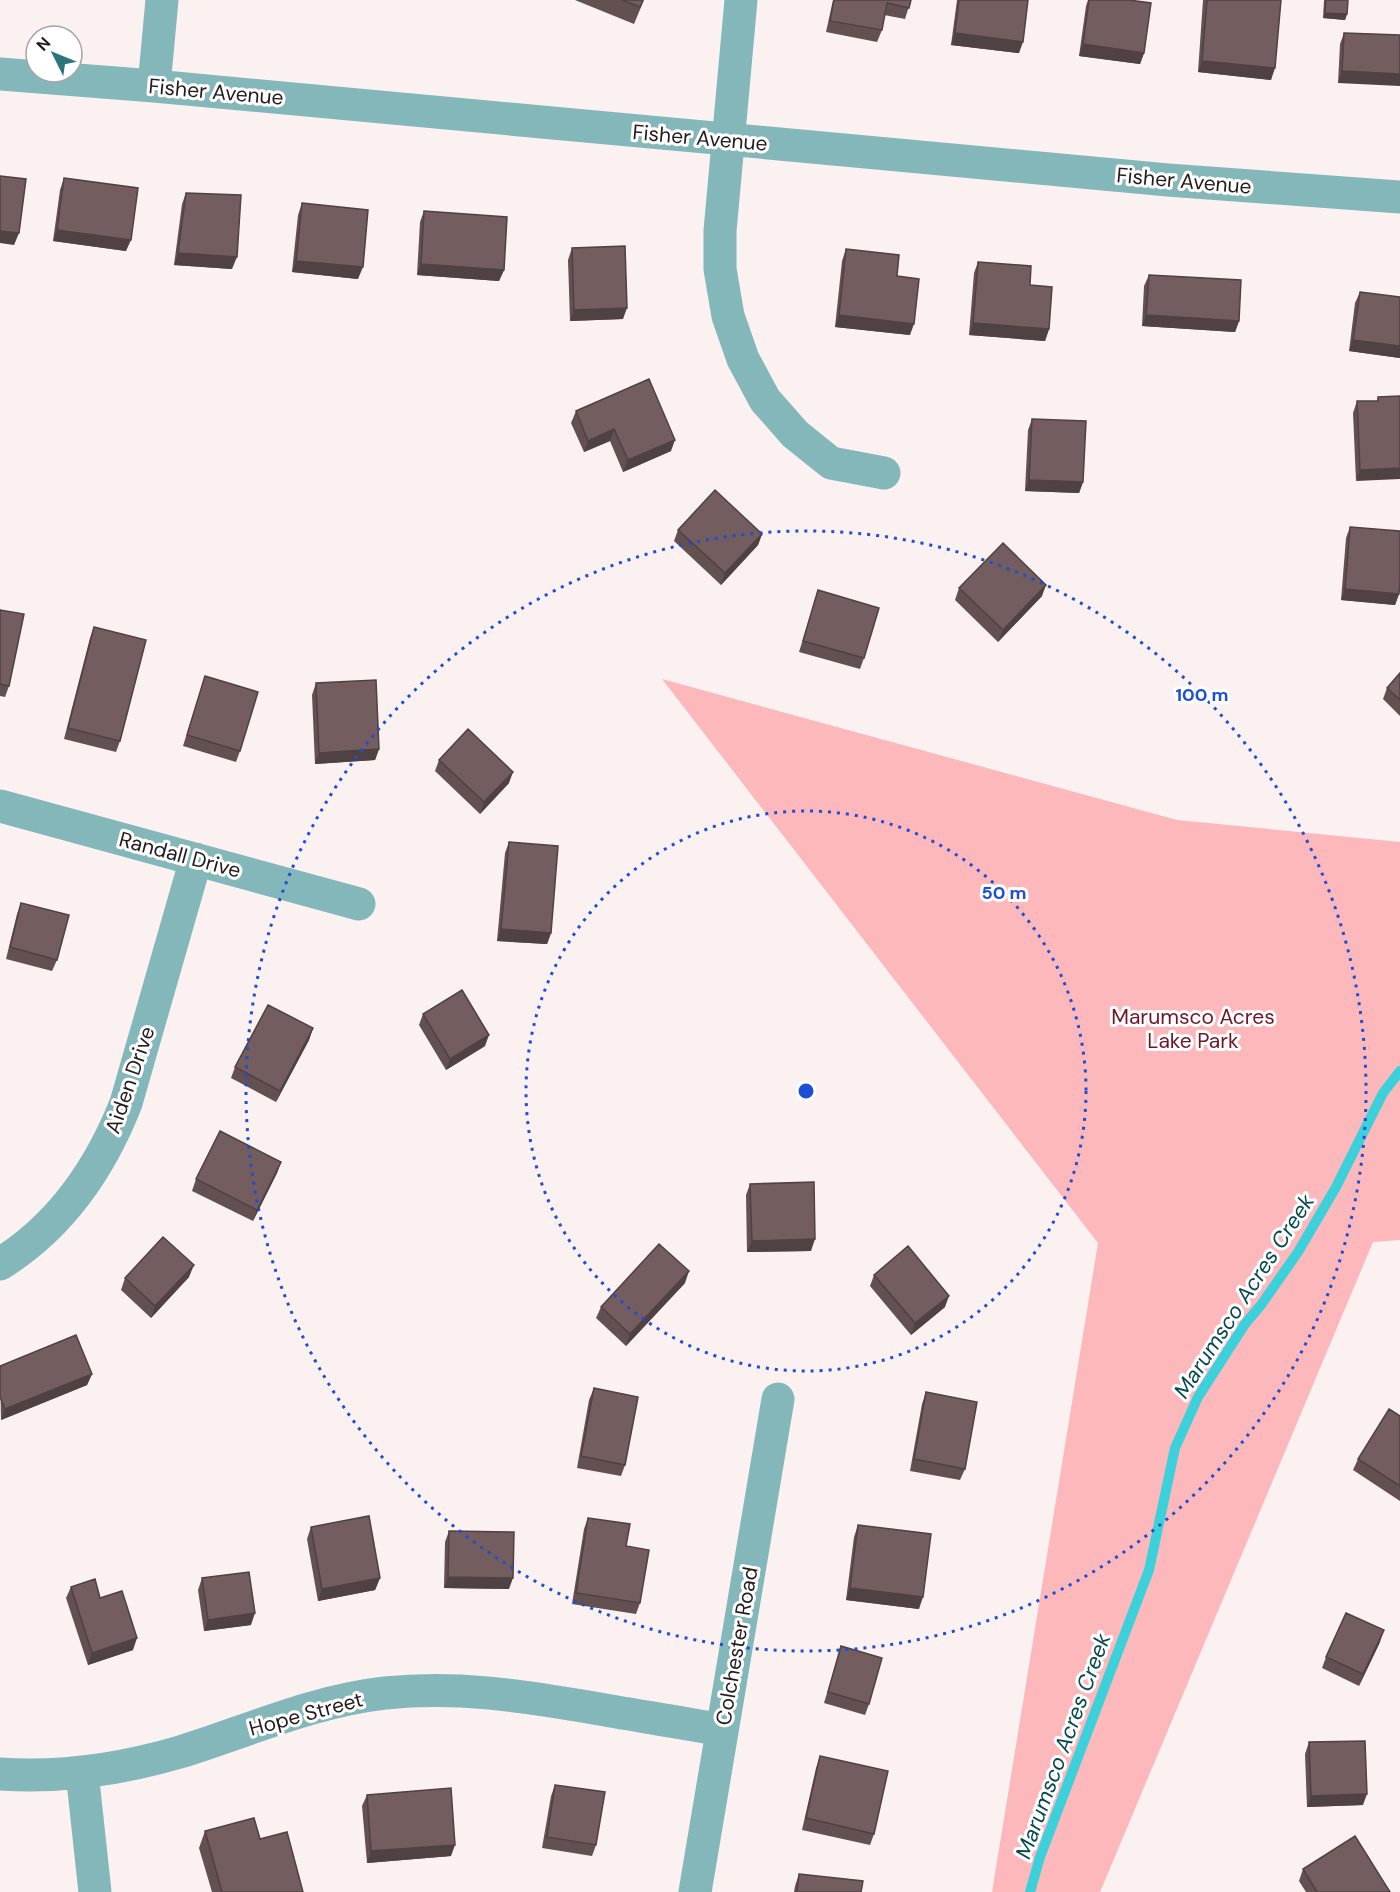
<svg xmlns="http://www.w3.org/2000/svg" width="1400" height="1892" font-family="'DM Sans',sans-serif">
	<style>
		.green { fill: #fdb8bb }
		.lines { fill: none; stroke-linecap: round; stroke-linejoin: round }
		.stream { stroke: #3cd1da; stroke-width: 10 }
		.minor { stroke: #83b7ba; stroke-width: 33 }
		.wall { fill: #635051 }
		.shaded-wall { fill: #504142 }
		.building { fill: #735d5e; stroke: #504142; stroke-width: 1.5 }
		.ring { fill: none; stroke: #1d4ed8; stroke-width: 3; stroke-dasharray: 3 6 }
		.labels { text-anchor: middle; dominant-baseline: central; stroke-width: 6; stroke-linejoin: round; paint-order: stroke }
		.street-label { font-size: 21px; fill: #241a1b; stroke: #fff }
		.park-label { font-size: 21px; fill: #6e1627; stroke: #fff }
		.water-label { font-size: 22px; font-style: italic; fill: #06494d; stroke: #fff }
		.centre { fill: #1d4ed8; stroke: #fff; stroke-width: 3 }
		.ring-label { font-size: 18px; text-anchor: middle; font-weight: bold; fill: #1d4ed8; stroke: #fff; stroke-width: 6; stroke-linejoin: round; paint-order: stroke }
	</style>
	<rect width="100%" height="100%" fill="#fbf1f1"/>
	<path class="green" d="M662,679L1177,820L1400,842V1240L1373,1242L1100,1892H992L1098,1243Z"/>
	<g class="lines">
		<path class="stream" d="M1030,1892L1040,1857L1149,1570L1175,1448L1198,1397L1245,1324L1261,1305L1298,1252L1336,1187L1383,1093L1400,1071"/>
		<path class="minor" d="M741,0L720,231V269L728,316L743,359L765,400L795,434L831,463L884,473
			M0,74L154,86L1168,180L1400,197
			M154,86L162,0
			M0,806L359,904
			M0,1264C61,1226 100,1169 126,1103L196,859
			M82,1772L95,1892
			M0,1774C60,1778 122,1769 180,1752C248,1731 313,1701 385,1693C456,1686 518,1695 588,1707C633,1715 678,1722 722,1730
			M695,1892L778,1399"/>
	</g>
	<path class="wall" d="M575,0H644L634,24Z
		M833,0H911L905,19L884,15L882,30L877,42L826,32Z
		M957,0H1028L1019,53L951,45Z
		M1088,0H1129L1144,53L1140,64L1079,56L1086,6Z
		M1203,0H1281L1271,80L1198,72Z
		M1324,0H1348L1347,14L1345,20L1323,18Z
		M1344,33L1400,35L1338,83L1340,44Z
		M64,178L126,251L53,241L60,190Z
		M186,193L232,269L174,265L182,204Z
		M302,203L358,279L292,272L298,215Z
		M424,211L504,270L499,281L417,275L420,222Z
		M572,248L623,319L570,321L568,260Z
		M846,249L897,276L910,335L835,327L842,261Z
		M978,262L1030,285L1049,329L1045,341L969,335L974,273Z
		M1149,275L1239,321L1235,332L1142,326L1144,286Z
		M1360,292L1400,297V358L1349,351L1355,303Z
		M1400,396L1356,481L1353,413L1357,401H1377L1378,397Z
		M576,411L671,451L623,472L610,441L584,452L571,423Z
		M1032,419L1083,482L1079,493L1025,491L1028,430Z
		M1350,527L1399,594L1395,605L1341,600L1346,538Z
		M678,530L762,534L758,545L721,585L674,541Z
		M959,588L1042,596L998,642L955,600Z
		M818,590L864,658L860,669L799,652Z
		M0,610L9,686L5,697L0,696Z
		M94,627L120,741L116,752L64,739L90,638Z
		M1400,673V716L1383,699L1387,688Z
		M205,676L240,751L236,762L183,746Z
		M316,683L379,749L375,760L315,764L312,695Z
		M439,760L509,783L480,814L435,771Z
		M509,842L551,933L547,944L497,941L505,853Z
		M21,903L57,960L52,971L6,959L17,914Z
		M423,1014L485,1046L446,1070L419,1025Z
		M313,1028L309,1040L276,1102L231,1078L235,1067Z
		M281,1162L277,1173L253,1221L192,1191L196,1179Z
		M750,1184L811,1251L747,1252L746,1195Z
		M874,1275L945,1307L911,1335L870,1286Z
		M189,1277L151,1318L121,1290L125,1278Z
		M685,1283L626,1346L596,1318L601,1307Z
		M0,1366L92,1374L87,1385L1,1420Z
		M594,1388L625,1465L621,1476L577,1468L589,1400Z
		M926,1392L965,1469L960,1480L910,1471L922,1404Z
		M1400,1416V1501L1353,1470L1358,1459Z
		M588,1518L626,1546L640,1603L636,1614L572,1604L584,1529Z
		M858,1525L919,1609L846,1600L854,1537Z
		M311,1527L380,1578L375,1590L318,1601L307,1539Z
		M449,1531L509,1589L444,1588L445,1542Z
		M202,1578L251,1625L204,1631L198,1590Z
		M71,1587L133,1650L88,1665L66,1598Z
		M1380,1642L1359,1686L1322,1668L1326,1657Z
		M841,1646L869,1704L865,1715L824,1703Z
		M1309,1742L1363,1805L1307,1807L1305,1754Z
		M820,1756L874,1834L870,1845L802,1830L816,1768Z
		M555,1785L596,1845L592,1856L542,1848L551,1796Z
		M367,1795L451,1856L367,1863L362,1806Z
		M205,1831L260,1839L303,1892H212L199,1848Z
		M1303,1869L1390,1892H1306L1299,1881Z
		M799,1874L861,1892H794L795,1886Z"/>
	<path class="shaded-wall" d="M1325,13L1347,14L1345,20L1323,18Z
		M955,33L1023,42L1019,53L951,45Z
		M1083,44L1144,53L1140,64L1079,56Z
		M1202,61L1275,68L1271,80L1198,72Z
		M1342,71L1400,74V86L1338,83Z
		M57,230L131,240L126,251L53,241Z
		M0,231L19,233L14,245L0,243Z
		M178,253L237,257L232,269L174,265Z
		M296,261L363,267L358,279L292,272Z
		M421,264L504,270L499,281L417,275Z
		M627,308L623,319L570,321L574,310Z
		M839,315L914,324L910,335L835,327Z
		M1146,315L1239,321L1235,332L1142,326Z
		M973,323L1049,329L1045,341L969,335Z
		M1353,340L1400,346V358L1349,351Z
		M614,429L610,441L584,452L588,441Z
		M675,440L671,451L623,472L628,460Z
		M1400,468V479L1356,481L1360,470Z
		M1029,480L1083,482L1079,493L1025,491Z
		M762,534L758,545L721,585L725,573Z
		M1046,585L1042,596L998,642L1003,630Z
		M1345,589L1399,594L1395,605L1341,600Z
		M379,749L375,760L315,764L319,753Z
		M513,772L509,783L480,814L484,802Z
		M501,929L551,933L547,944L497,941Z
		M313,1028L309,1040L276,1102L280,1091Z
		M489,1035L485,1046L446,1070L450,1059Z
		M281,1162L277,1173L253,1221L257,1210Z
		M815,1239L811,1251L747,1252L752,1241Z
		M194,1265L189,1277L151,1318L155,1306Z
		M689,1271L685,1283L626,1346L630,1334Z
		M949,1296L945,1307L911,1335L915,1323Z
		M92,1374L87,1385L1,1420L5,1409Z
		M448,1577L513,1578L509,1589L444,1588Z
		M380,1578L375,1590L318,1601L322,1589Z
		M850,1588L923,1597L919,1609L846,1600Z
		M255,1613L251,1625L204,1631L208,1620Z
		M1384,1630L1380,1642L1359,1686L1363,1674Z
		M137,1638L133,1650L88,1665L92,1653Z
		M1367,1794L1363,1805L1307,1807L1311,1796Z
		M455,1845L451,1856L367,1863L371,1851Z"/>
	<path class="building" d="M622,0H643L640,7Z
		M834,0H911L909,8L887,3L882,30L830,21Z
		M959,0H1028L1023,42L955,33Z
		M1089,0H1129L1151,3L1144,53L1083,44Z
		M1207,0H1281L1275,68L1202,61Z
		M1326,0H1348L1347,14L1325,13Z
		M1344,33L1400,35V74L1342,71Z
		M0,176L26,179L19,233L0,231Z
		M64,178L138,188L131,240L57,230Z
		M186,193L241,195L237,257L178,253Z
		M302,203L368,210L363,267L296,261Z
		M424,211L507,217L504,270L421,264Z
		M625,246L627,308L574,310L572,248Z
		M846,249L899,255L897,276L919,279L914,324L839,315Z
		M978,262L1031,266L1030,285L1052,287L1049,329L973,323Z
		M1149,275L1241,280L1239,321L1146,315Z
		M1360,292L1400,297V346L1353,340Z
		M649,379L675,440L628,460L614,429L588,441L576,411Z
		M1400,396V468L1360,470L1357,401H1378V397Z
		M1032,419L1086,421L1083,482L1029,480Z
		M715,490L762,534L725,573L678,530Z
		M1350,527L1400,531V581L1399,594L1345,589Z
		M1003,543L1046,585L1003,630L959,588Z
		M818,590L879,608L864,658L803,641Z
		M0,610L24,614L9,686L0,684Z
		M94,627L146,640L120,741L68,728Z
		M1400,673V700L1387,688Z
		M205,676L258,692L240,751L187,735Z
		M376,680L379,749L319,753L316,683Z
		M468,729L513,772L484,802L439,760Z
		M509,842L558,846L551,933L501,929Z
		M21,903L69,915L57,960L10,947Z
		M462,990L489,1035L450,1059L423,1014Z
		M268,1005L313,1028L280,1091L235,1067Z
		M220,1131L281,1162L257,1210L196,1179Z
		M814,1182L815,1239L752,1241L750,1184Z
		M163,1237L194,1265L155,1306L125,1278Z
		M659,1244L689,1271L630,1334L601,1307Z
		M908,1246L949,1296L915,1323L874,1275Z
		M76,1335L92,1374L5,1409L0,1397V1366Z
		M594,1388L638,1397L625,1465L581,1456Z
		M926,1392L977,1402L965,1469L914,1459Z
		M1389,1409L1400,1416V1486L1358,1459Z
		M369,1516L380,1578L322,1589L311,1527Z
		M588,1518L630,1524L626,1546L649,1550L640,1603L576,1593Z
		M858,1525L931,1534L923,1597L850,1588Z
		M449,1531L514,1532L513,1578L448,1577Z
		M249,1572L255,1613L208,1620L202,1578Z
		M95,1579L100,1598L122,1591L137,1638L92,1653L71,1587Z
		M1346,1613L1384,1630L1363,1674L1326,1657Z
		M841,1646L882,1658L869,1704L828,1692Z
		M1365,1741L1367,1794L1311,1796L1309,1742Z
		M820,1756L888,1771L874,1834L806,1818Z
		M555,1785L605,1792L596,1845L547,1837Z
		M451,1788L455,1845L371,1851L367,1795Z
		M254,1818L260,1839L287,1832L303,1892H222L205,1831Z
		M1355,1836L1390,1892H1317L1303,1869Z
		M799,1874L863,1881L861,1892H797Z"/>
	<g class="ring">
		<circle cx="806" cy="1091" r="280"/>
		<circle cx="806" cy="1091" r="560"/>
	</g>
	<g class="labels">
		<g class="street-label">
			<text transform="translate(216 92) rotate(5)">Fisher Avenue</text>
			<text transform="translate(700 138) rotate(5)">Fisher Avenue</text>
			<text transform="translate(1184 181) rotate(5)">Fisher Avenue</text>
			<text transform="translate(180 855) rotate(15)">Randall Drive</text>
			<text transform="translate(130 1080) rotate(-71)">Aiden Drive</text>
			<text transform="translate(737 1646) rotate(-80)">Colchester Road</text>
			<text transform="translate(306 1714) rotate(-15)">Hope Street</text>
		</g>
		<g class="park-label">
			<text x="1193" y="1017">Marumsco Acres<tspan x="1193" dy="24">Lake Park</tspan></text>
		</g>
		<g class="water-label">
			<text transform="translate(1244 1296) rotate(-57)">Marumsco Acres Creek</text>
			<text transform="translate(1063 1746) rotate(-70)">Marumsco Acres Creek</text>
		</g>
	</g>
	<circle cx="806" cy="1091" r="9" class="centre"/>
	<g class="ring-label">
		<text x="1202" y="701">100 m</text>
		<text x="1004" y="899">50 m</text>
	</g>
	<g transform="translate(54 54) rotate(313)"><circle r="28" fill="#ffffff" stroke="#a7a3a4" stroke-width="1.5"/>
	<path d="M0-4.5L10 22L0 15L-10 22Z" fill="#2c767a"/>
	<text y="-9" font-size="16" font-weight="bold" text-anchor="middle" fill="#241a1b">N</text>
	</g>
</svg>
